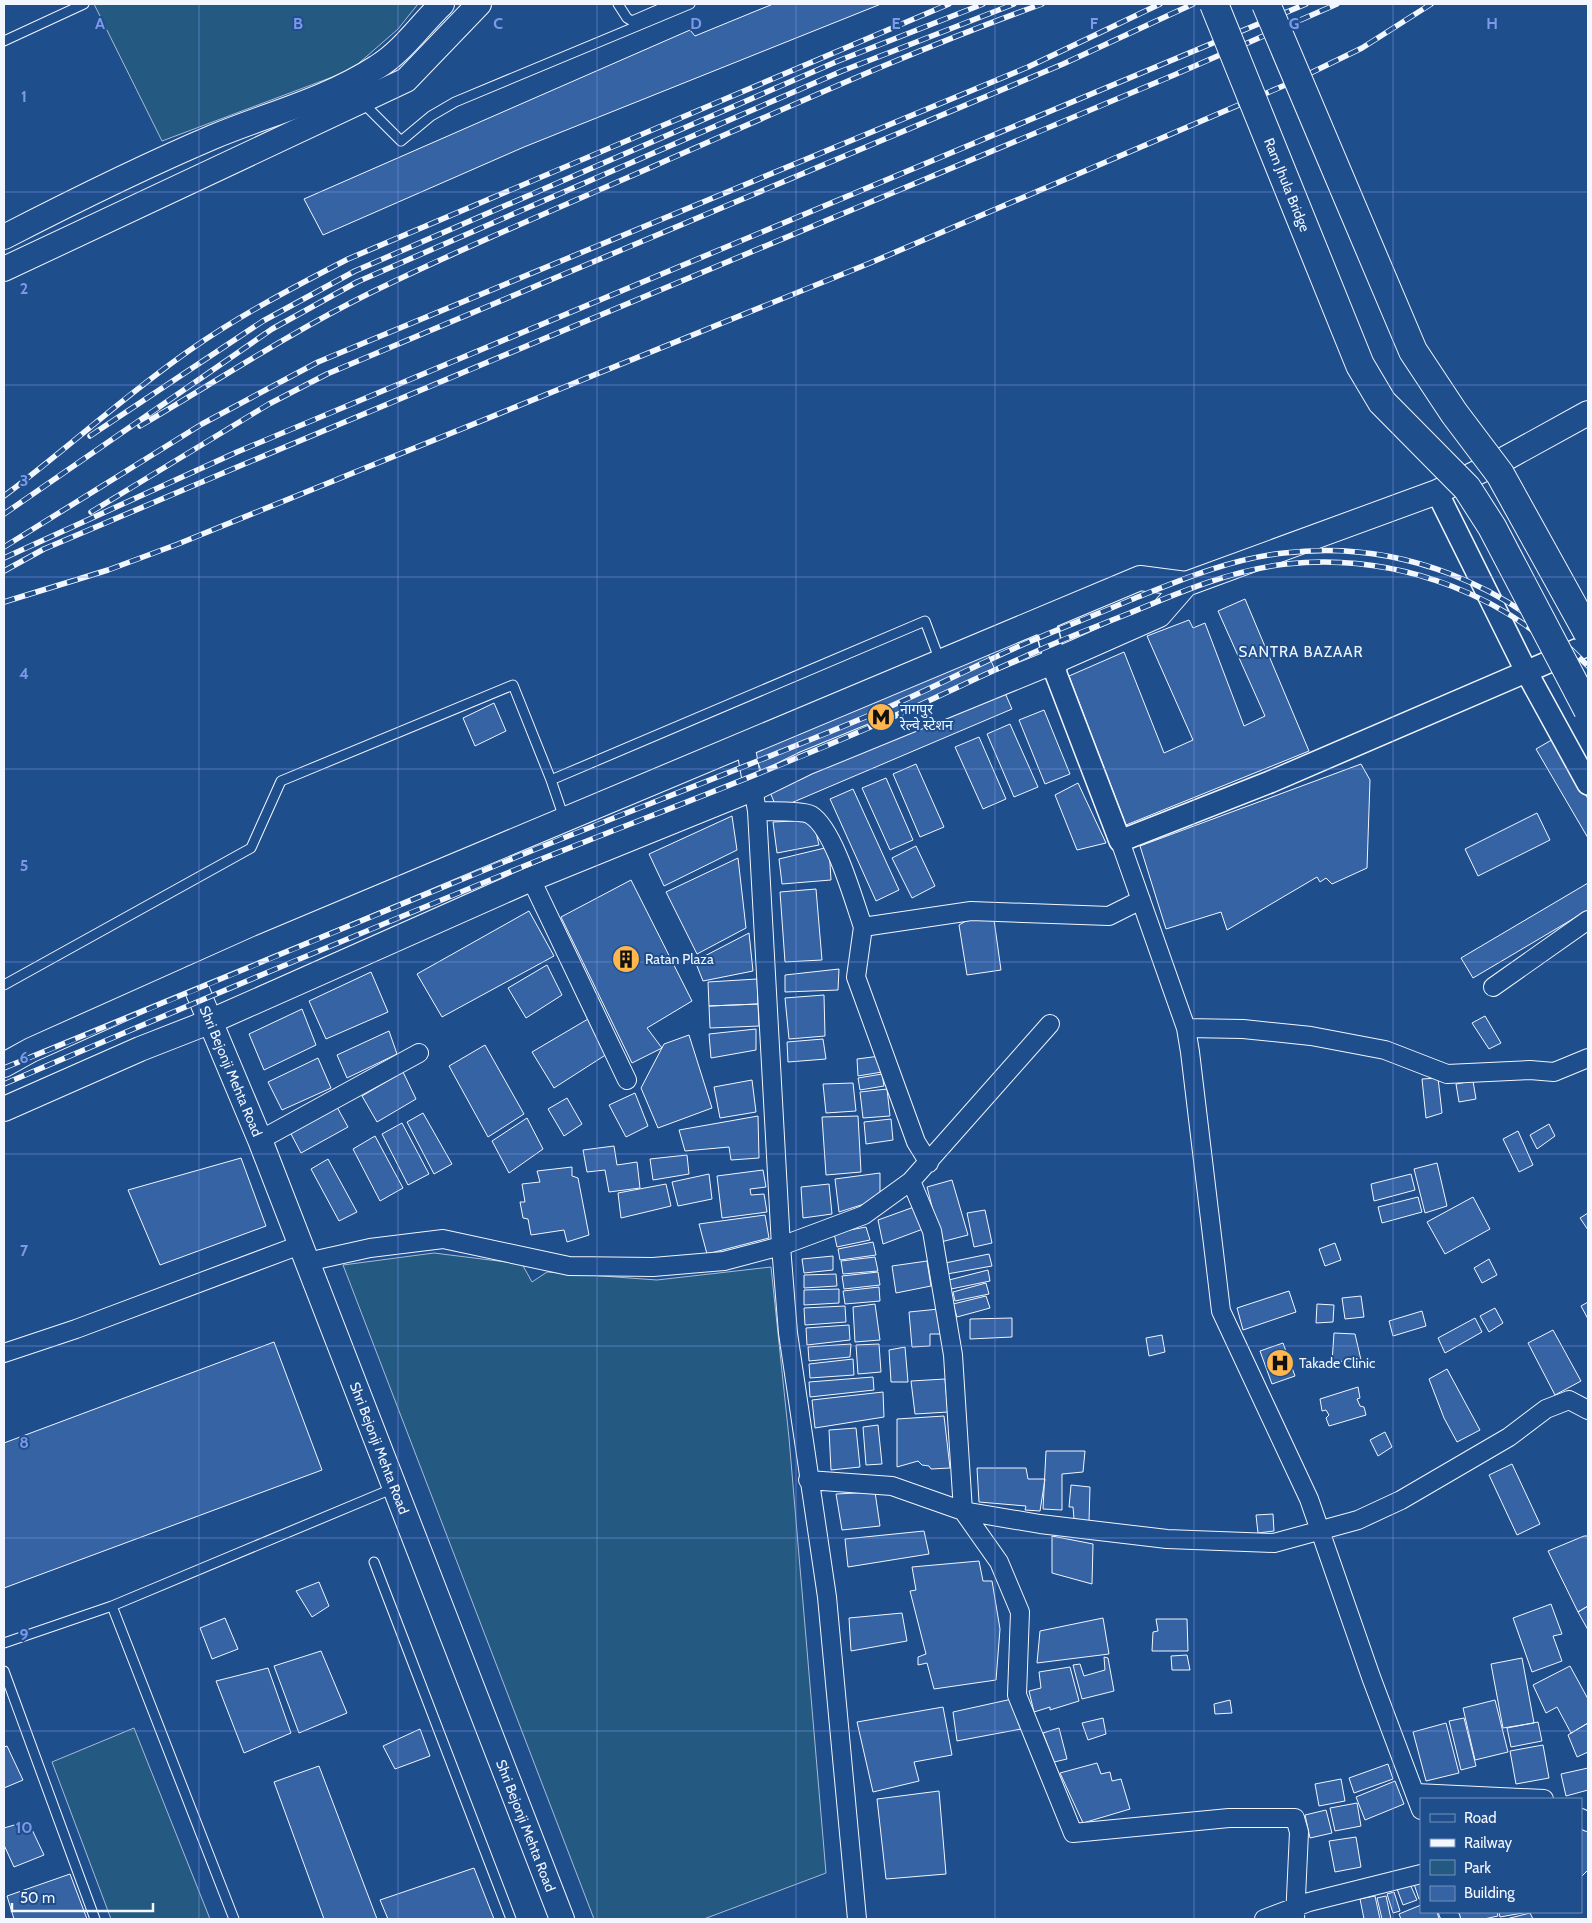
<svg xmlns="http://www.w3.org/2000/svg" width="1592" height="1923" font-family="Cabin,'Noto Sans Devanagari',sans-serif">
	<style>
		.green { fill: #245a82; stroke: #a8bbd7 }
		.building { fill: #3563a3; stroke: #f2f6ff }
		.lines { fill: none; stroke-linecap: round; stroke-linejoin: round }
		.service-casing { stroke: #f2f6ff; stroke-width: 11 }
		.minor-casing { stroke: #f2f6ff; stroke-width: 20 }
		.tertiary-casing { stroke: #f2f6ff; stroke-width: 24 }
		.secondary-casing { stroke: #f2f6ff; stroke-width: 26 }
		.service { stroke: #1f4e8c; stroke-width: 9 }
		.minor { stroke: #1f4e8c; stroke-width: 18 }
		.tertiary { stroke: #1f4e8c; stroke-width: 21 }
		.secondary { stroke: #1f4e8c; stroke-width: 24 }
		.rail-casing { stroke: #f2f6ff; stroke-width: 5.5 }
		.rail { stroke: #1f4e8c; stroke-width: 4; stroke-dasharray: 11; stroke-linecap: butt }
		.trunk-bridge-casing { stroke: #f2f6ff; stroke-width: 30; stroke-linecap: butt }
		.trunk-bridge { stroke: #1f4e8c; stroke-width: 28 }
		.grid { fill: none; stroke: #7d9aea; stroke-width: 1; stroke-opacity: 0.55 }
		.labels { text-anchor: middle; dominant-baseline: central; stroke-width: 4; stroke-linejoin: round; paint-order: stroke }
		.street-label { font-size: 14px; fill: #f2f6ff; stroke: #1f4e8c }
		.poi-label { font-size: 14px; fill: #f2f6ff; stroke: #1f4e8c; text-anchor: start }
		.neighbourhood-label { font-size: 15px; letter-spacing: 1px; fill: #f2f6ff; stroke: #1f4e8c }
		.grid-label { font-size: 16px; text-anchor: middle; font-weight: bold; fill: #7d9aea; stroke: #1f4e8c; stroke-width: 4; stroke-linejoin: round; paint-order: stroke }
	</style>
	<rect width="100%" height="100%" fill="#1f4e8c"/>
	<path class="green" d="M94,4H418L398,29L351,70L162,141Z
		M434,1253L522,1264L532,1282L547,1272L657,1280L771,1267L789,1438L826,1873L704,1919H594L343,1265Z
		M134,1728L210,1919H111L52,1762Z"/>
	<path class="building" d="M773,4H881L524,147L323,235L304,199L690,30L695,36Z
		M1245,599L1309,751L1126,825L1069,676L1124,652L1164,753L1193,740L1147,636L1189,620L1193,628L1205,623L1244,726L1265,716L1218,611Z
		M982,640L1012,709L777,809L748,739Z
		M494,703L506,731L475,746L463,718Z
		M1044,710L1070,774L1045,784L1019,720Z
		M1010,724L1038,787L1014,797L987,734Z
		M979,737L1006,799L983,809L955,747Z
		M1555,738L1588,799V838L1536,749Z
		M916,764L944,827L920,837L893,774Z
		M1361,764L1370,780L1367,868L1332,884L1326,878L1320,882L1317,877L1227,930L1221,912L1166,929L1140,846Z
		M886,778L913,840L890,850L862,788Z
		M1078,783L1106,843L1077,850L1055,795Z
		M853,789L899,890L876,901L830,799Z
		M1537,813L1550,840L1478,876L1465,849Z
		M732,816L737,850L664,886L649,854Z
		M813,820L819,845L777,853L773,822Z
		M916,846L935,886L912,898L892,858Z
		M829,847L831,880L782,884L779,859Z
		M738,858L746,928L697,954L666,892Z
		M631,880L692,1001L647,1028L662,1048L632,1063L561,917Z
		M1588,883V910L1473,978L1461,958Z
		M816,889L822,960L785,962L780,892Z
		M529,911L554,956L442,1017L417,974Z
		M987,918L994,920L1001,970L967,975L959,925L966,921Z
		M749,933L753,971L703,981L695,961Z
		M547,965L562,995L526,1018L508,988Z
		M839,969L838,990L785,992V975Z
		M371,972L388,1012L326,1039L309,1001Z
		M757,979L758,1004L709,1006L708,982Z
		M824,995L825,1036L789,1039L785,998Z
		M758,1004L759,1026L710,1028L709,1006Z
		M302,1009L316,1045L264,1070L249,1034Z
		M1485,1016L1501,1043L1489,1049L1472,1023Z
		M588,1019L607,1054L554,1088L532,1052Z
		M756,1029V1050L711,1058L709,1034Z
		M389,1031L397,1054L347,1078L337,1055Z
		M689,1035L712,1108L658,1128L641,1088L664,1044Z
		M823,1039L826,1059L788,1062L787,1042Z
		M485,1045L524,1114L488,1137L449,1066Z
		M880,1056L882,1072L858,1076L857,1059Z
		M318,1058L331,1088L282,1110L268,1082Z
		M403,1072L416,1099L377,1122L362,1096Z
		M882,1074L884,1086L860,1090L858,1078Z
		M1438,1078L1442,1113L1426,1118L1422,1079Z
		M752,1080L756,1112L720,1118L714,1087Z
		M1473,1081L1476,1099L1459,1102L1456,1084Z
		M853,1083L856,1111L826,1113L823,1084Z
		M887,1089L890,1116L863,1118L860,1092Z
		M635,1093L648,1126L626,1137L609,1105Z
		M567,1098L582,1124L564,1136L548,1109Z
		M337,1107L348,1127L301,1153L290,1132Z
		M423,1113L452,1164L434,1174L407,1122Z
		M758,1116L759,1158L731,1160L729,1147L685,1151L679,1130Z
		M858,1116L861,1172L826,1175L822,1117Z
		M527,1118L543,1149L509,1173L492,1141Z
		M891,1119L893,1140L866,1144L864,1122Z
		M402,1123L429,1174L408,1185L382,1134Z
		M1549,1124L1555,1136L1537,1149L1530,1135Z
		M1518,1131L1533,1165L1519,1172L1503,1139Z
		M375,1136L403,1188L380,1201L353,1149Z
		M614,1146L617,1165L637,1162L640,1188L609,1192L605,1170L587,1172L583,1150Z
		M687,1155L689,1174L653,1180L650,1159Z
		M241,1158L266,1226L160,1265L128,1190Z
		M328,1159L357,1212L339,1221L311,1169Z
		M1437,1163L1447,1206L1425,1213L1414,1169Z
		M572,1167V1176L578,1178L589,1235L567,1242L564,1230L531,1235L528,1219L523,1218L520,1202H525L522,1184L540,1182L537,1171Z
		M763,1170L766,1187L750,1189L751,1195L764,1194L767,1212L722,1218L717,1176Z
		M880,1173V1199L839,1212L835,1179Z
		M709,1174L712,1199L678,1206L672,1182Z
		M1411,1174L1415,1190L1374,1201L1371,1184Z
		M952,1180L968,1235L941,1242L927,1187Z
		M666,1184L671,1206L621,1218L618,1193Z
		M829,1184L832,1214L803,1218L801,1187Z
		M1418,1197L1422,1212L1382,1223L1378,1207Z
		M1473,1197L1490,1229L1445,1254L1427,1222Z
		M914,1207L923,1229L883,1244L878,1220Z
		M985,1210L992,1243L974,1247L967,1213Z
		M1588,1213V1230L1580,1218Z
		M765,1215L769,1238L707,1254L699,1224Z
		M866,1227L870,1240L837,1247L834,1233Z
		M873,1242L876,1255L840,1260L838,1249Z
		M1335,1243L1341,1260L1325,1266L1319,1249Z
		M989,1254L992,1266L947,1274L945,1263Z
		M833,1256V1270L804,1273L802,1259Z
		M875,1257L878,1271L843,1274L841,1261Z
		M1489,1259L1497,1275L1482,1283L1474,1268Z
		M927,1261L931,1286L896,1293L892,1266Z
		M988,1270L990,1281L951,1289L949,1280Z
		M878,1272L880,1285L844,1289L842,1276Z
		M836,1274L837,1286L804,1288V1275Z
		M986,1283L989,1294L955,1301L953,1292Z
		M879,1287L880,1301L845,1304L843,1291Z
		M839,1289V1303L804,1305V1290Z
		M1289,1291L1296,1312L1243,1330L1237,1308Z
		M986,1296L990,1308L957,1317L953,1304Z
		M1361,1296L1364,1317L1345,1319L1342,1298Z
		M1588,1302V1319L1581,1306Z
		M875,1304L880,1340L855,1342L853,1307Z
		M1317,1304L1334,1305L1333,1322L1316,1323Z
		M845,1306L846,1322L805,1325L804,1308Z
		M1495,1308L1503,1323L1489,1332L1480,1316Z
		M939,1309L943,1334H930V1346L912,1347L909,1312Z
		M1422,1311L1426,1326L1393,1336L1389,1321Z
		M1012,1318V1337L970,1339V1319Z
		M1475,1318L1482,1332L1445,1353L1438,1338Z
		M849,1325L850,1340L807,1345L806,1328Z
		M1553,1330L1581,1381L1555,1395L1528,1343Z
		M1334,1333L1355,1334L1361,1360L1332,1362Z
		M1162,1335L1165,1352L1149,1356L1146,1338Z
		M274,1342L322,1470L4,1588V1443Z
		M1283,1343L1295,1376L1272,1384L1260,1351Z
		M851,1344L850,1357L809,1361L808,1347Z
		M879,1344L881,1372L858,1374L856,1345Z
		M905,1347L908,1382H891L889,1350Z
		M853,1359L854,1375L810,1378L809,1364Z
		M1447,1369L1480,1430L1457,1442L1444,1418L1429,1379Z
		M873,1377L874,1390L810,1397L809,1382Z
		M945,1379L948,1412L915,1414L911,1381Z
		M1358,1387L1360,1398L1357,1399L1360,1406L1364,1407L1366,1415L1329,1426L1326,1418L1329,1415L1326,1410L1322,1411L1320,1399Z
		M883,1392L884,1417L815,1428L812,1400Z
		M944,1416L950,1468L931,1469L929,1466L922,1465L918,1461L897,1467V1419Z
		M878,1425L882,1464L866,1465L863,1427Z
		M856,1428L860,1467L831,1470L829,1430Z
		M1385,1432L1392,1447L1378,1456L1370,1440Z
		M1046,1451H1085L1083,1472L1062,1474V1510L1043,1509Z
		M1512,1464L1540,1524L1517,1535L1489,1475Z
		M977,1468H1026L1028,1479H1045L1040,1511L1025,1510L1026,1506L979,1502Z
		M1071,1485L1090,1487L1089,1521L1074,1519L1073,1507H1069Z
		M875,1492L880,1526L842,1530L836,1494Z
		M1273,1514L1274,1531L1258,1533L1256,1515Z
		M924,1531L929,1554L848,1567L845,1539Z
		M1052,1536L1093,1544L1092,1584L1052,1573Z
		M1584,1536H1588V1606L1578,1612L1548,1551Z
		M979,1561L983,1581H992L1000,1629L996,1680L934,1689L927,1663L918,1665V1657L926,1654L910,1591L916,1590L912,1567Z
		M319,1582L329,1606L312,1617L296,1591Z
		M1551,1604L1562,1634L1553,1636L1562,1661L1532,1672L1513,1618Z
		M1588,1606V1630L1578,1612Z
		M902,1613L907,1641L851,1651L849,1618Z
		M225,1618L238,1649L212,1659L200,1628Z
		M1103,1618L1109,1654L1037,1663L1040,1631Z
		M1156,1619H1187L1188,1651H1152L1153,1632L1158,1631Z
		M321,1651L347,1713L299,1733L274,1666Z
		M1187,1655L1190,1670H1172L1171,1656Z
		M1104,1657L1108,1658L1114,1691L1082,1699L1073,1665L1080,1664L1084,1676L1105,1670Z
		M1522,1658L1534,1723L1503,1728L1491,1664Z
		M1570,1666L1588,1699V1723L1571,1733L1557,1707L1546,1713L1533,1685Z
		M1070,1667L1079,1701L1050,1710V1707L1034,1712L1029,1691L1041,1688L1039,1672Z
		M268,1668L291,1733L244,1753L216,1681Z
		M1012,1699L1021,1729L957,1741L953,1712Z
		M1230,1700L1232,1713L1215,1714L1214,1704Z
		M1495,1700L1508,1752L1475,1760L1463,1708Z
		M943,1707L952,1755L914,1762L919,1781L873,1792L857,1722Z
		M1103,1718L1106,1734L1088,1740L1082,1723Z
		M1464,1718L1476,1766L1461,1770L1449,1721Z
		M1538,1722L1542,1741L1511,1747L1507,1728Z
		M1446,1723L1459,1773L1426,1781L1413,1732Z
		M1588,1723V1752L1577,1757L1568,1735Z
		M1059,1728L1067,1759L1054,1762L1043,1733Z
		M420,1729L430,1756L395,1769L383,1746Z
		M1543,1745L1549,1778L1516,1784L1510,1751Z
		M7,1746L23,1780L4,1788V1747Z
		M1097,1763L1101,1774L1110,1772L1112,1781L1121,1779L1130,1809L1083,1823L1060,1773Z
		M1388,1764L1393,1779L1354,1793L1349,1778Z
		M319,1766L377,1919H324L274,1782Z
		M1588,1768V1790L1566,1796L1561,1774Z
		M1341,1779L1345,1801L1319,1806L1315,1784Z
		M1395,1781L1404,1804L1365,1820L1356,1797Z
		M939,1791L946,1874L886,1879L877,1799Z
		M1357,1803L1361,1826L1335,1831L1330,1808Z
		M1326,1810L1332,1833L1310,1838L1305,1815Z
		M28,1821L44,1855L14,1867L4,1845V1828Z
		M1588,1827V1870L1581,1877V1830Z
		M1356,1837L1361,1867L1335,1872L1329,1841Z
		M474,1868L494,1919H388L380,1900Z
		M70,1874L87,1919H14L7,1896Z
		M1421,1881V1899H1419L1414,1884Z
		M1410,1884L1417,1900L1403,1905L1397,1889Z
		M1394,1892L1400,1911L1393,1913L1387,1894Z
		M1375,1896L1380,1919H1364L1360,1899Z
		M1386,1896L1391,1919H1382L1377,1898Z
		M1421,1905V1912H1437L1439,1919H1401L1399,1914Z
		M1457,1912H1497L1498,1916L1484,1919H1460Z
		M1499,1912H1528L1500,1917Z
		M1530,1913L1533,1919H1506Z"/>
	<g class="lines">
		<g class="service-casing">
			<path id="service" d="M618,4L627,18L632,21L671,4L673,11
				M4,41L84,4
				M363,103L401,141L431,116L455,102L690,4
				M551,780L925,621L940,661
				M4,985L251,848L281,781L513,685L551,780L564,818
				M374,1562L511,1919
				M4,1643L112,1606
				M4,1671L95,1919
				M234,1919L112,1606L394,1488"/>
		</g>
		<g class="minor-casing">
			<path id="minor" d="M757,811C769,812 803,810 811,815C834,829 854,901 863,927L971,911L1109,916L1141,900
				M1120,841L1186,1028L1190,1052L1221,1311L1309,1499L1371,1677L1421,1810
				M531,879L627,1080
				M863,927L856,977L916,1142L929,1163
				M1493,987L1588,920
				M1186,1028L1243,1029L1311,1036L1385,1050L1447,1074L1530,1070L1554,1072L1588,1058
				M260,1140L419,1053
				M911,1181L932,1231L953,1355L963,1511L999,1562L1020,1612L1017,1695L1073,1833L1229,1818H1295L1299,1832L1295,1919
				M307,1262L370,1248L443,1239L569,1266L653,1267L724,1261L781,1246L757,811L745,743
				M4,1353L76,1329L300,1245
				M808,1480L892,1486L963,1511L1040,1524L1167,1539L1274,1543L1358,1520L1401,1500L1509,1437L1546,1409L1569,1400L1588,1410
				M1416,1793L1544,1799
				M1581,1818L1588,1822
				M1448,1912L1451,1919
				M857,1919L827,1597L788,1333L781,1246L864,1215L911,1181L1050,1024
				M1264,1919L1309,1902L1421,1874"/>
		</g>
		<g class="tertiary-casing">
			<path id="tertiary" d="M1437,492L1526,671L1588,784
				M1044,618L1055,661L1056,674L1120,841L1270,782L1588,645"/>
		</g>
		<g class="secondary-casing">
			<g id="secondary">
				<path d="M4,237C72,202 142,167 213,137C268,114 326,100 377,67C403,51 420,25 442,4"/>
				<path d="M4,269L406,80L479,4"/>
				<path id="s1" d="M192,978L260,1140L562,1919"/>
				<path d="M4,1065L31,1050L261,947L1140,578L1186,584"/>
				<path d="M4,1109L140,1049L209,1022L531,879L755,788L806,763L1055,661L1159,615L1186,584L1437,492L1499,462L1588,413"/>
			</g>
		</g>
		<use href="#service" class="service"/>
		<use href="#minor" class="minor"/>
		<use href="#tertiary" class="tertiary"/>
		<use href="#secondary" class="secondary"/>
		<g class="rail-casing">
			<path id="rail" d="M140,426C215,382 288,334 366,295C463,247 564,206 663,162C789,107 913,50 1042,4
				M90,436L263,321L355,271L838,61L983,4
				M4,496C67,449 125,395 190,350C240,315 294,287 348,259L949,4
				M91,512L269,404L327,374L1063,64L1193,4
				M4,514L272,329L357,282L842,71L1014,4
				M4,547L202,424L318,362L1028,67L1160,4
				M4,558L237,452L1306,4
				M4,571L44,549L242,465L1174,75L1337,4
				M4,602L108,570L178,544L870,263L1290,83L1362,48L1431,4
				M4,1068C180,997 355,923 531,851C645,805 761,761 875,713C925,692 974,666 1024,644C1058,629 1093,616 1128,601C1178,581 1229,559 1284,553C1399,539 1508,584 1588,666
				M4,1084C182,1008 360,933 539,860C654,814 771,771 884,721C932,700 978,677 1026,656C1060,640 1095,627 1130,613C1180,592 1232,570 1286,564C1399,552 1515,596 1588,682"/>
		</g>
		<use href="#rail" class="rail"/>
		<g class="trunk-bridge-casing">
			<g id="trunk-bridge">
				<path id="s2" d="M1214,4L1360,365L1382,402L1467,488L1492,527L1588,710"/>
				<path d="M1266,4L1413,351L1454,413L1500,474L1588,633"/>
			</g>
		</g>
		<use href="#trunk-bridge" class="trunk-bridge"/>
	</g>
	<path class="grid" d="M199,4V1919M398,4V1919M597,4V1919M796,4V1919M995,4V1919M1194,4V1919M1393,4V1919M4,192H1588M4,385H1588M4,577H1588M4,769H1588M4,962H1588M4,1154H1588M4,1346H1588M4,1538H1588M4,1731H1588"/>
	<defs>
		<g id="metro-disc" transform="scale(1.4375)"><circle r="9.5" fill="#ffb74d" stroke="#1f4e8c"/><path d="M-5.5 5V-5H-3L0 0L3-5H5.5V5H3V-.5L0 4L-3-.5V5Z" fill="#111"/></g>
		<g id="building-disc" transform="scale(1.4375)"><circle r="9.5" fill="#ffb74d" stroke="#1f4e8c"/><path d="M-4-6H4V6H1V3H-1V6H-4ZM-2.5-4.3h1.7v1.8h-1.7ZM.8-4.3h1.7v1.8H.8ZM-2.5-1h1.7V.8h-1.7ZM.8-1h1.7V.8H.8Z" fill="#111"/></g>
		<g id="hospital-disc" transform="scale(1.4375)"><circle r="9.5" fill="#ffb74d" stroke="#1f4e8c"/><path d="M-5-5h3v3.5h4V-5h3V5h-3V1.5h-4V5h-3Z" fill="#111"/></g>
	</defs>
	<g fill-rule="evenodd">
		<use href="#metro-disc" x="881" y="717"/>
		<use href="#building-disc" x="626" y="959"/>
		<use href="#hospital-disc" x="1280" y="1363"/>
	</g>
	<g class="labels">
		<g class="street-label">
			<text stroke="none"><textPath href="#s2" startOffset="195">Ram Jhula Bridge</textPath></text>
			<text stroke="none"><textPath href="#s1" startOffset="101">Shri Bejonji Mehta Road</textPath></text>
			<text stroke="none"><textPath href="#s1" startOffset="506">Shri Bejonji Mehta Road</textPath></text>
			<text stroke="none"><textPath href="#s1" startOffset="911">Shri Bejonji Mehta Road</textPath></text>
		</g>
		<g class="poi-label">
			<text x="900" y="709">नागपुर<tspan x="900" dy="16">रेल्वे स्टेशन</tspan></text>
			<text x="645" y="959">Ratan Plaza</text>
			<text x="1299" y="1363">Takade Clinic</text>
		</g>
		<g class="neighbourhood-label">
			<text x="1301" y="652">SANTRA BAZAAR</text>
		</g>
	</g>
	<g class="grid-label">
		<text x="100" y="29">A</text>
		<text x="298" y="29">B</text>
		<text x="498" y="29">C</text>
		<text x="696" y="29">D</text>
		<text x="896" y="29">E</text>
		<text x="1094" y="29">F</text>
		<text x="1294" y="29">G</text>
		<text x="1492" y="29">H</text>
		<text x="24" y="102">1</text>
		<text x="24" y="294">2</text>
		<text x="24" y="486">3</text>
		<text x="24" y="679">4</text>
		<text x="24" y="871">5</text>
		<text x="24" y="1063">6</text>
		<text x="24" y="1256">7</text>
		<text x="24" y="1448">8</text>
		<text x="24" y="1640">9</text>
		<text x="24" y="1833">10</text>
	</g>
	<rect width="1592" height="1923" fill="none" stroke="#f2f6ff" stroke-width="10"/>
	<rect x="1420" y="1798" width="162" height="115" fill="#1f4e8c" stroke="#7391ba"/>
	<rect x="1430" y="1814" width="25" height="8" fill="#1f4e8c" stroke="#7391ba"/>
	<text x="1464" y="1823" font-size="15" fill="#f2f6ff">Road</text>
	<rect x="1430" y="1839" width="25" height="8" fill="#f2f6ff" stroke="#7391ba"/>
	<text x="1464" y="1848" font-size="15" fill="#f2f6ff">Railway</text>
	<rect x="1430" y="1860" width="25" height="15" fill="#245a82" stroke="#7391ba"/>
	<text x="1464" y="1873" font-size="15" fill="#f2f6ff">Park</text>
	<rect x="1430" y="1886" width="25" height="15" fill="#3563a3" stroke="#7391ba"/>
	<text x="1464" y="1898" font-size="15" fill="#f2f6ff">Building</text>
	<path d="M12 1903v8h141v-8" fill="none" stroke="#f2f6ff" stroke-width="2.5"/>
	<text x="20" y="1903" font-size="15" fill="#f2f6ff" stroke="#1f4e8c" stroke-width="4" paint-order="stroke">50 m</text>
</svg>
